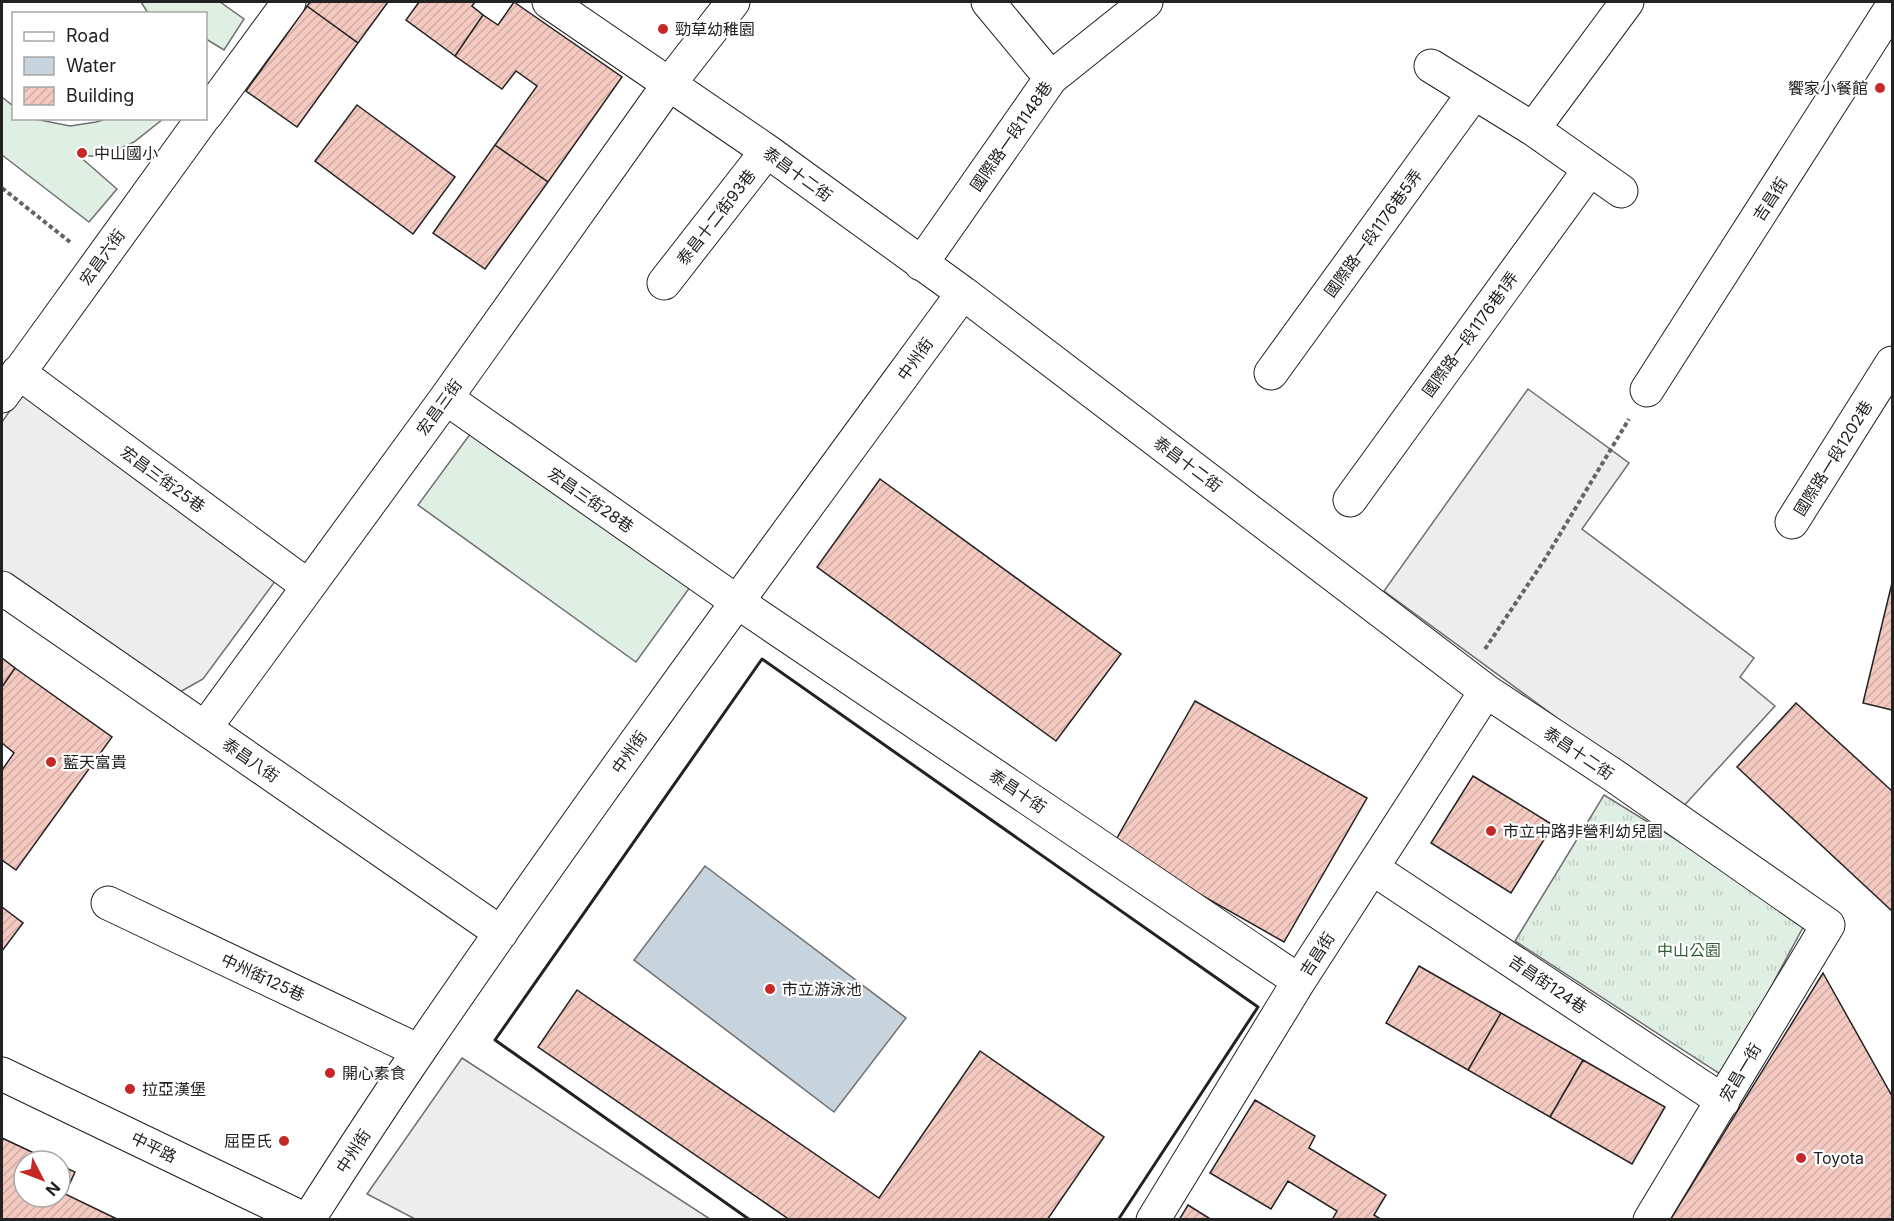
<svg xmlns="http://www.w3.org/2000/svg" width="1894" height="1221" font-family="Inter,'Noto Sans TC',sans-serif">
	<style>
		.grass { fill: url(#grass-tufts); stroke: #6f6f6f; stroke-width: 1.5 }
		.pitch { fill: #e0efe3; stroke: #6f6f6f; stroke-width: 1.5 }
		.parking { fill: #ededed; stroke: #6f6f6f; stroke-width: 1.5 }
		.water { fill: #c7d3dd; stroke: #6f6f6f; stroke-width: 1.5 }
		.building { fill: url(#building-hatch); stroke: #222; stroke-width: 1.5 }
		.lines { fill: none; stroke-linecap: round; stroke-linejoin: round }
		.minor-casing { stroke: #222; stroke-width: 35 }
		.path { stroke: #646464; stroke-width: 4; stroke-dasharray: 4.5 3; stroke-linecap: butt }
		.minor { stroke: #fff; stroke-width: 33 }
		.wall { stroke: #222; stroke-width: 3 }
		.poi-dot { fill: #c62828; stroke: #fff; stroke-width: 2 }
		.labels { text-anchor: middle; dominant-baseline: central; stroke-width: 4.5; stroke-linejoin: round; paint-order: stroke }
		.poi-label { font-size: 16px; fill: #222; stroke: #fff; text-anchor: start }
		.street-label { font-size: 16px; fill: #222; stroke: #fff }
		.park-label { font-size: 16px; fill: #2f5e38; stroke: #fff }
	</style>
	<defs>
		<pattern id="grass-tufts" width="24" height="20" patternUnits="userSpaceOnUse" patternTransform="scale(1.5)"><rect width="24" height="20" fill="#e0efe3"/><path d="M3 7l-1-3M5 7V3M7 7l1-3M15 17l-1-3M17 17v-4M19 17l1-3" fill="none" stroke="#c0cdc2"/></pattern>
		<pattern id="building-hatch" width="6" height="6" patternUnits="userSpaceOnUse" patternTransform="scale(1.5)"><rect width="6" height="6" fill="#f3c9c0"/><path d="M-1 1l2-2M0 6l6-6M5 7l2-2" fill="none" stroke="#d0aca5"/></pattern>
	</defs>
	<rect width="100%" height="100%" fill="#fff"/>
	<path class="grass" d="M1604,795L1807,920L1723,1076L1515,941Z"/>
	<path class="pitch" d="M141,2H220L244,19L224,50L206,39V14L148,13Z
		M2,97L13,106L14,118L35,119L70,126L96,122L106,119H163L134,142L102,157L78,155L117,189L89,222L2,155Z
		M476,426L693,583L636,662L418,505Z"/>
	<path class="parking" d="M1528,389L1629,463L1582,529L1754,658L1740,677L1775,706L1681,809L1384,591Z
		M22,393L276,580L203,679L178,693L2,572V422Z
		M462,1058L710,1219H415L367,1194Z"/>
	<path class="water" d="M705,866L906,1018L834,1112L634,960Z"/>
	<path class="building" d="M310,2H388L358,43L307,6Z
		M419,2H475L472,6L483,15L455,56L406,20Z
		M514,2L622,77L548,182L495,145L537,86L516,71L502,89L455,56L483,15L498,25Z
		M307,6L358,43L297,127L246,91Z
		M357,105L455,177L413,234L315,161Z
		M495,145L548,182L485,269L433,233Z
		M880,479L1121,654L1056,741L817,567Z
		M1892,583V710L1863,703Z
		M2,658L15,668L2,687Z
		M15,668L112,737L16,870L2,860V770L14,753L2,743V687Z
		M1195,701L1367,798L1284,942L1113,845Z
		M1796,703L1892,791V911L1737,767Z
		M1473,776L1553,825L1511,893L1431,843Z
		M2,907L23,923L2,951Z
		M1419,966L1501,1013L1468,1070L1386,1023Z
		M1823,973L1892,1096V1220H1670Z
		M577,990L879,1198L980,1051L1104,1137L1047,1220H790L538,1047Z
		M1501,1013L1583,1060L1550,1117L1468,1070Z
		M1583,1060L1665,1107L1632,1164L1550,1117Z
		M1255,1100L1315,1136L1309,1148L1386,1195L1374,1215L1382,1220H1332L1337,1211L1288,1181L1271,1209L1210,1173Z
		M2,1138L51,1161H24V1197H60V1165L75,1172L65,1194L119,1220H2Z
		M1188,1205L1212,1220H1179Z"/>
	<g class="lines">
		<g class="minor-casing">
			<path id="minor" d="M549,2L767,151L963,293L1486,691L1613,775L1828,925L1650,1220
				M988,2L1051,78
				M1431,66L1533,129L1621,191
				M206,115L289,2
				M1533,129L1627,2
				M921,264L1051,78L1146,2
				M664,283L767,151
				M18,372L308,586
				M1271,373L1474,93
				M1647,390L1892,7
				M2,396L203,118
				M446,398L736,601L1299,981
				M1350,500L1590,169
				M1792,522L1892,363
				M2,588L501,933
				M205,728L446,398L669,84L733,2
				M1372,868L1723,1101
				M108,903L419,1051
				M2,1074L306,1220
				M308,1220C345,1162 382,1105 421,1048C596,792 780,543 963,293
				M1153,1220L1299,981L1486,691"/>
		</g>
		<path class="path" d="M2,188L70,242
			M1485,649L1545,559L1629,419"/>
		<use href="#minor" class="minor"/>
		<path class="wall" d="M750,1220L495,1040L762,659L1258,1007L1118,1220"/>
	</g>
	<g class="poi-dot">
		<circle cx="663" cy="29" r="6"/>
		<circle cx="1880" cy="88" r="6"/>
		<circle cx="82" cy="153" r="6"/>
		<circle cx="51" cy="762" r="6"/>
		<circle cx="1491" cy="831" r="6"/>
		<circle cx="770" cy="989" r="6"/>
		<circle cx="330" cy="1073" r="6"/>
		<circle cx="130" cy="1089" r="6"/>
		<circle cx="284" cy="1141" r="6"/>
		<circle cx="1801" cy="1158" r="6"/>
	</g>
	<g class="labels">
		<g class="poi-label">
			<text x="675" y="29">勁草幼稚園</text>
			<text x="1868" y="88" text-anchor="end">饗家小餐館</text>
			<text x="94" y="153">中山國小</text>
			<text x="63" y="762">藍天富貴</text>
			<text x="1503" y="831">市立中路非營利幼兒園</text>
			<text x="782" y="989">市立游泳池</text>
			<text x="342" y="1073">開心素食</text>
			<text x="142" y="1089">拉亞漢堡</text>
			<text x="272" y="1141" text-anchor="end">屈臣氏</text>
			<text x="1813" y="1158">Toyota</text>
		</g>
		<g class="street-label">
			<text transform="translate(1011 136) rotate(-55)">國際路一段1148巷</text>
			<text transform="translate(798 174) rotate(36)">泰昌十二街</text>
			<text transform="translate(1770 199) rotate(-57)">吉昌街</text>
			<text transform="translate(716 217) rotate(-52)">泰昌十二街93巷</text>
			<text transform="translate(1373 233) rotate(-54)">國際路一段1176巷5弄</text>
			<text transform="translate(102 257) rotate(-54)">宏昌六街</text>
			<text transform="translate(1470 334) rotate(-54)">國際路一段1176巷1弄</text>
			<text transform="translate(915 359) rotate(-54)">中州街</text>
			<text transform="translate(439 407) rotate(-54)">宏昌三街</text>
			<text transform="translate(1833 458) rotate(-58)">國際路一段1202巷</text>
			<text transform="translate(1188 464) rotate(37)">泰昌十二街</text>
			<text transform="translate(163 479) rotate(36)">宏昌三街25巷</text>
			<text transform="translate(591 500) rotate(35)">宏昌三街28巷</text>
			<text transform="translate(629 752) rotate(-55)">中州街</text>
			<text transform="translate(1579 753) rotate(34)">泰昌十二街</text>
			<text transform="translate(251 760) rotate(35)">泰昌八街</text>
			<text transform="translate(1018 791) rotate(34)">泰昌十街</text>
			<text transform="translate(1317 954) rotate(-57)">吉昌街</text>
			<text transform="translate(263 977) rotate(25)">中州街125巷</text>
			<text transform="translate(1548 984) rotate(34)">吉昌街124巷</text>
			<text transform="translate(1740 1072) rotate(-59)">宏昌一街</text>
			<text transform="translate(154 1147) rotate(26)">中平路</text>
			<text transform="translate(353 1151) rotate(-57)">中州街</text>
		</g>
		<g class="park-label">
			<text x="1689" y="950">中山公園</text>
		</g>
	</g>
	<rect width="1894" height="1221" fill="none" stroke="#222222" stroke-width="6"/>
	<rect x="12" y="12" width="195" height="108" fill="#ffffff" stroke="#a7a7a7" stroke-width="1.5"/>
	<rect x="24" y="32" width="30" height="9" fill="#ffffff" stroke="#a7a7a7" stroke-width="1.5"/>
	<text x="66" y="42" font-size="18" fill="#222222">Road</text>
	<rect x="24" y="57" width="30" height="18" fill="#c7d3dd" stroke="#a7a7a7" stroke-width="1.5"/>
	<text x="66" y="72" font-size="18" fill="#222222">Water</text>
	<rect x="24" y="87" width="30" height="18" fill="url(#building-hatch)" stroke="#a7a7a7" stroke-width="1.5"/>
	<text x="66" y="102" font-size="18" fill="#222222">Building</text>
	<g transform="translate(42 1179) rotate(132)"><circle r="28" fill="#ffffff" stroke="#a7a7a7" stroke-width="1.5"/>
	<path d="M0-4.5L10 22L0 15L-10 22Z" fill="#c62828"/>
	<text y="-9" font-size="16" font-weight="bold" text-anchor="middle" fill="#222222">N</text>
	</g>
</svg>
